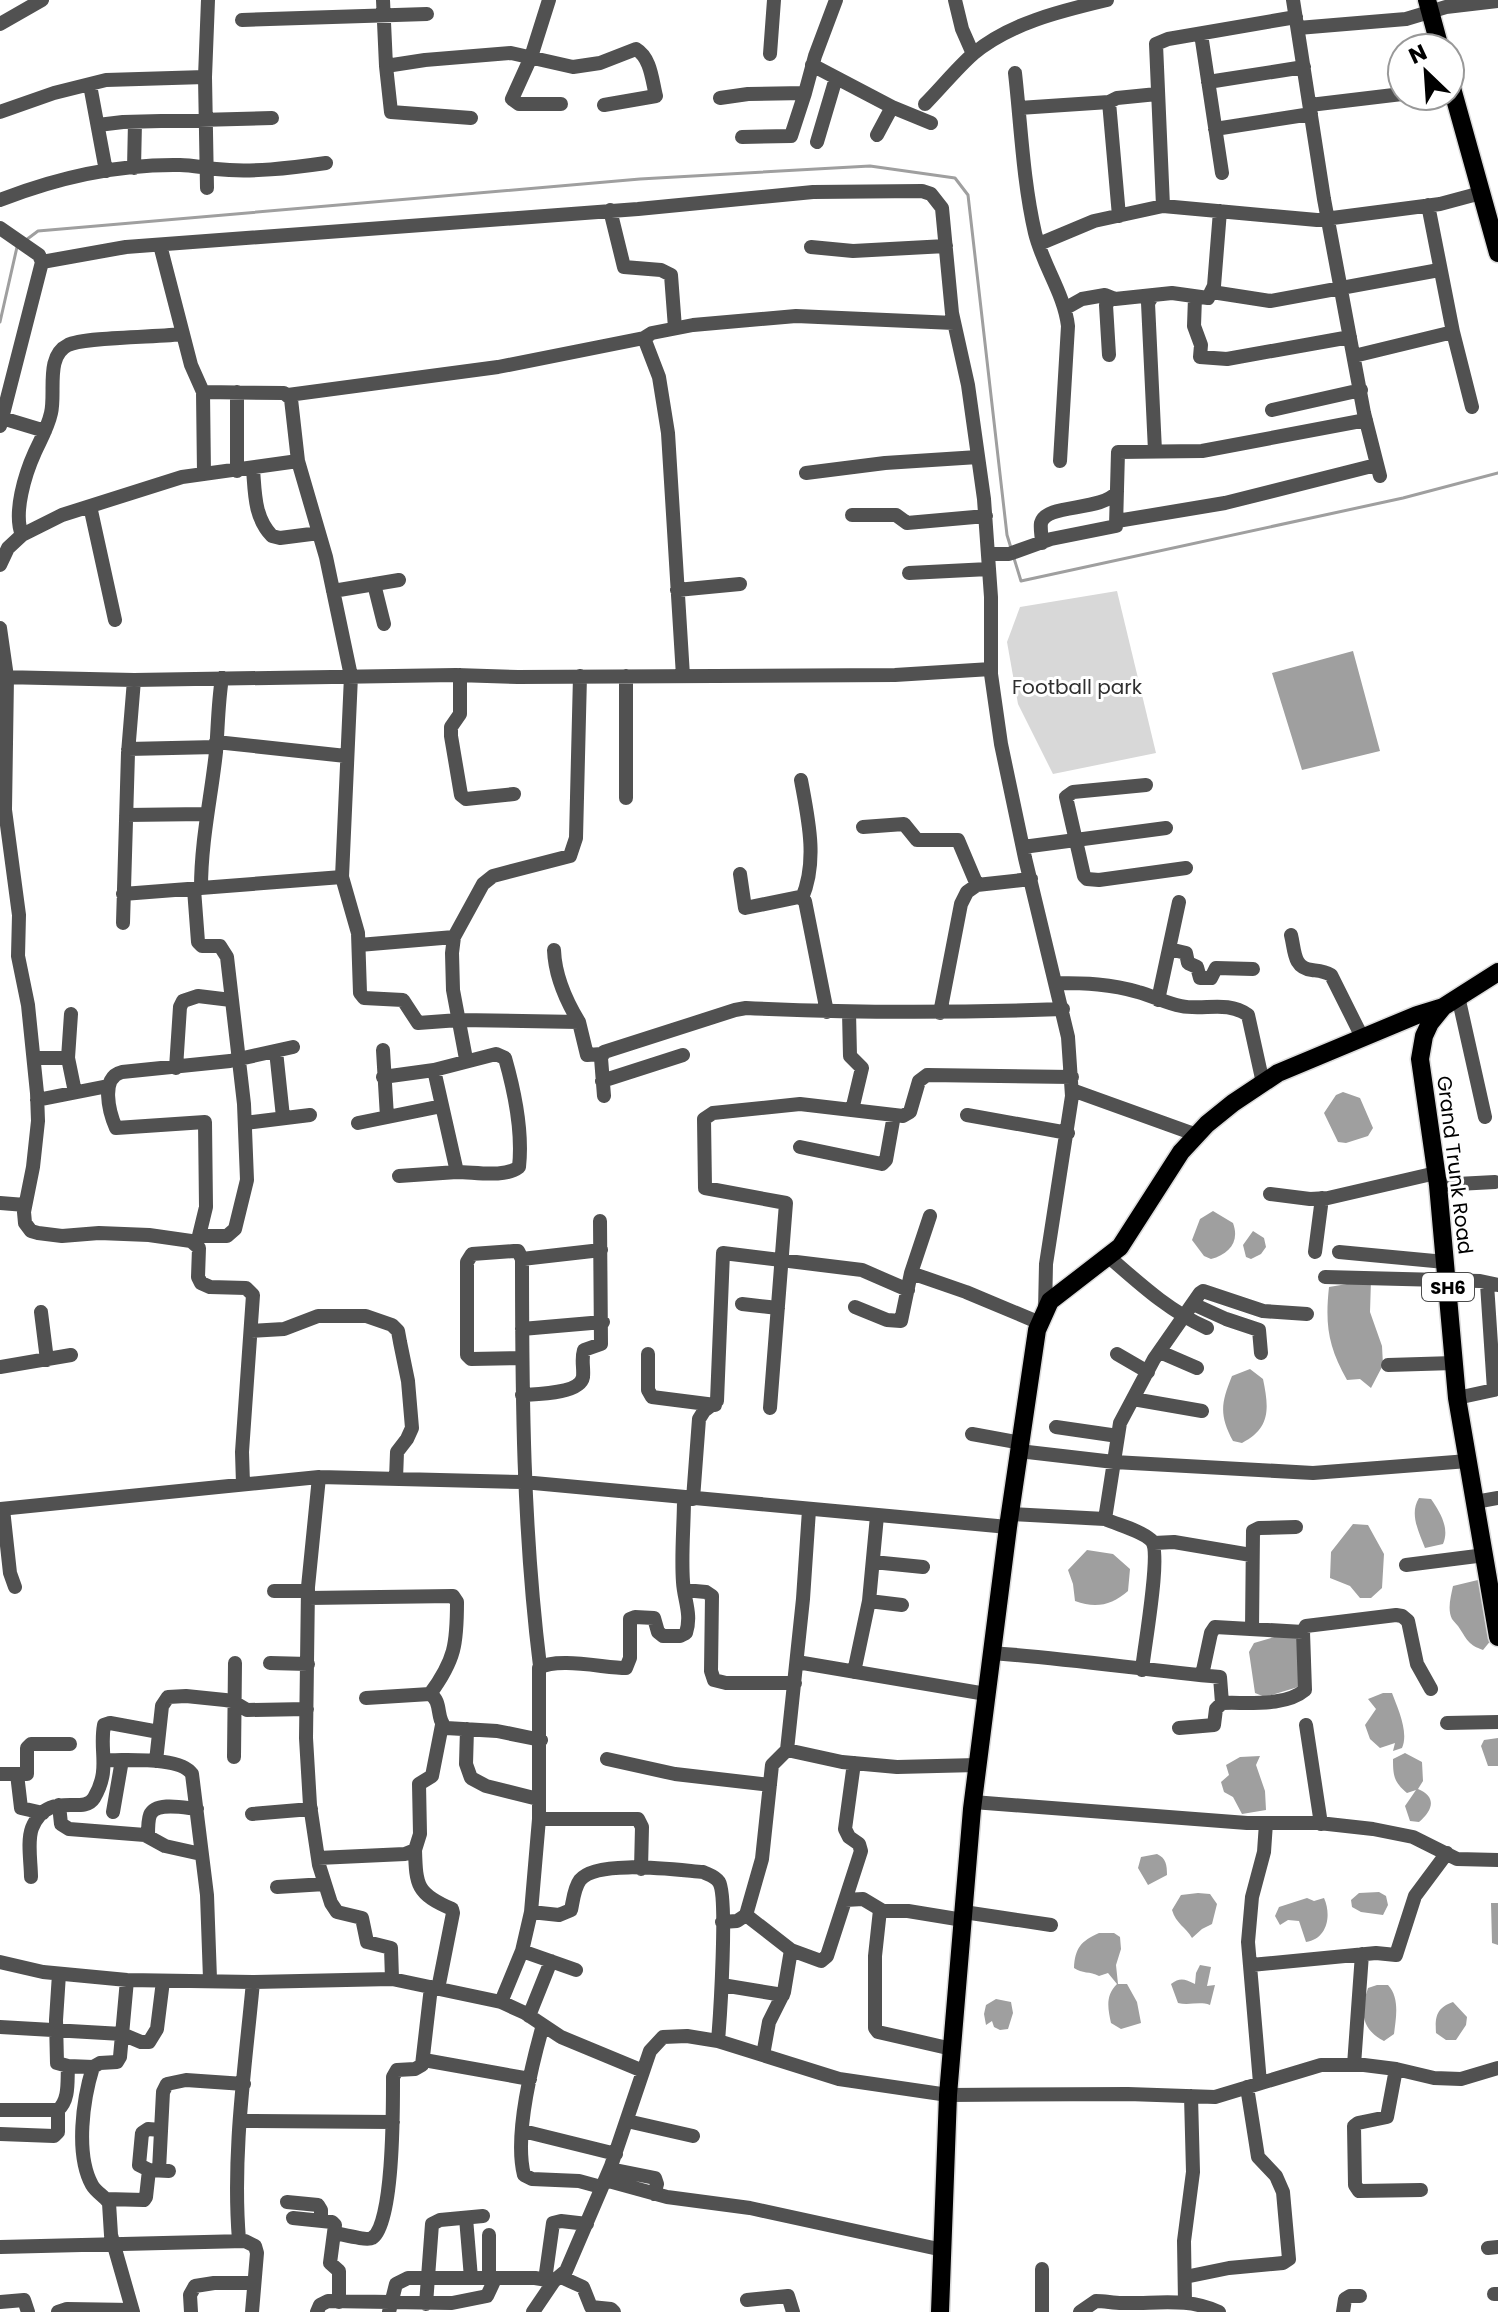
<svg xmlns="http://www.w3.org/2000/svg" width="1498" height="2312" font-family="Poppins,sans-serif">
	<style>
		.green { fill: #d8d8d8 }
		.water { fill: #9f9f9f }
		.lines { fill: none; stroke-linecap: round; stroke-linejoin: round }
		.stream { stroke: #9f9f9f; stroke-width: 3 }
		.major-casing { stroke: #dbdbdb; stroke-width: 21 }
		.minor { stroke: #515151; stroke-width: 14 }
		.major { stroke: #000; stroke-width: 18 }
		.labels { text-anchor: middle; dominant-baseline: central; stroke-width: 6; stroke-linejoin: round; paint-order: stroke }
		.shield { fill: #fff; stroke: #4c4c4c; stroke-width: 2 }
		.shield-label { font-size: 18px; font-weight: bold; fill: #000 }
		.park-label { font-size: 20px; fill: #2f2f2f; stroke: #fff }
		.street-label { font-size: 20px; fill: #000; stroke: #fff }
	</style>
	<rect width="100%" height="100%" fill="#fff"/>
	<path class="green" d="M1117,591L1156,753L1053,774L1018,704L1007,642L1020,607Z"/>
	<path class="water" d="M1353,651L1380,751L1302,770L1272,673Z
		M1343,1092L1360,1098L1373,1128L1368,1136L1346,1143L1338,1142L1324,1113L1336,1095Z
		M1213,1211L1233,1223C1240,1242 1229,1254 1211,1259L1204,1256L1192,1240L1200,1219Z
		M1253,1231L1264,1238L1266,1247L1261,1254L1251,1259L1246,1257L1243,1245Z
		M1371,1280L1370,1312L1382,1346L1383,1365L1371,1388L1360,1379L1347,1380C1328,1346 1325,1325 1329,1287Z
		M1250,1369L1263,1379C1269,1408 1271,1428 1242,1443L1233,1441C1219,1415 1221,1403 1232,1376Z
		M1419,1498L1431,1499C1440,1512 1450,1528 1443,1544L1425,1548C1419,1532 1409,1514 1419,1498Z
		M1353,1524L1368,1525L1384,1554L1382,1588L1371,1598H1360L1350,1586L1330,1578L1331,1552Z
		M1087,1550L1113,1554L1130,1569L1128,1591C1112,1605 1096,1609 1075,1601L1073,1584L1068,1570Z
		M1482,1579L1492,1639L1483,1650C1469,1645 1467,1640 1460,1629C1458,1625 1454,1622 1452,1619C1447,1609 1451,1596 1453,1586Z
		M1291,1632L1300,1640L1298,1687L1265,1697L1255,1693L1249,1652L1254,1643Z
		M1383,1693H1392C1398,1709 1409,1732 1402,1748L1393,1751L1395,1743L1380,1748L1370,1739L1365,1725L1376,1709L1368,1699Z
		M1498,1738V1766H1488L1481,1746L1484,1740Z
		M1405,1753L1422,1762L1423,1781L1418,1789C1437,1797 1433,1810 1419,1822L1410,1821L1405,1806L1416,1790L1407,1793C1394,1782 1393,1776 1393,1759Z
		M1260,1756L1256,1765L1265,1791L1266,1810L1242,1814L1233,1797L1224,1792L1221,1782L1229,1775L1226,1765L1240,1757Z
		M1157,1854C1166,1858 1167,1865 1167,1875L1148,1885L1138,1868L1141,1857Z
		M1379,1892L1386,1896L1388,1905L1383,1915L1361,1912L1352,1907L1351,1900L1359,1893Z
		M1198,1893L1210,1894L1217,1904L1212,1924L1202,1929L1192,1938C1186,1927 1176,1924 1172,1910L1181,1895Z
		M1307,1898L1314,1901L1324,1898C1332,1916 1327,1939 1306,1942L1299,1921L1288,1920L1280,1925L1275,1916L1279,1907Z
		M1491,1903H1498V1945L1492,1943Z
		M1099,1933H1114L1120,1937L1121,1949L1116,1965L1118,1984H1127L1137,2002L1141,2023L1121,2029L1111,2023C1108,2008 1105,1996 1117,1984L1108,1973L1099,1976C1090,1971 1082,1974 1074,1968C1075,1948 1081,1941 1099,1933Z
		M1200,1965L1211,1967L1207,1986L1215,1985L1210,2005C1199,2001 1189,2006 1178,2003L1171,1984C1180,1977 1185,1979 1195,1984L1196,1973Z
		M1377,1985H1388C1400,1998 1396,2018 1394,2034L1384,2041C1361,2029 1360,2012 1368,1988Z
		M996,1999L1011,2002L1013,2013L1008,2029L1000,2030L994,2027L992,2021L986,2025L984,2014L986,2005Z
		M1453,2002L1467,2017L1466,2025L1456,2040H1446L1436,2033C1435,2017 1436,2008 1453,2002Z"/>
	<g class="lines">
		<path class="stream" d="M26,240L38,231L640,179L870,166L955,178L968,195L1007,535L1011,548
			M0,322L17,247
			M1013,555L1021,581L1403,498L1498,473"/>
		<g class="major-casing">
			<path id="major" d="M1427,0L1440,48
				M1450,81L1498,253
				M1498,972L1443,1007L1430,1023L1424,1036L1420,1059L1438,1185L1457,1398L1498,1637
				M940,2312L948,2095L972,1809L1008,1527L1037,1330L1050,1301L1120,1247L1181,1152L1207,1124L1233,1103L1278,1073L1417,1015L1443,1007"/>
		</g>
		<path class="minor" d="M383,0L386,66L425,60L511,53L573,67L600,63L636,49C651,58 652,80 656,96L604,105
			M549,0L531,57L512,99L519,104H561
			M955,0L962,29L973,54
			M1293,0L1324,199L1364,413L1380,476
			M242,20L427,14
			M0,24L42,0
			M1298,28L1406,19L1446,7L1498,1
			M1201,34L1222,173
			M770,54L774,0
			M812,65L892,107L931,123
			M386,66L391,112L471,118
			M1015,73C1021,126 1023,181 1035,233C1043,266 1064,293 1068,326L1060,461
			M1208,82L1304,67
			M90,85L106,171
			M720,98L748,94L805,93L815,56L836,0
			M1109,102L1119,216
			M925,104C941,88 956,69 973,54C1010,23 1061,11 1107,0
			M1310,105L1402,94
			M1019,108L1109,102L1117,98L1157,94
			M0,112L54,93L106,80L205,77
			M98,125L123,122L272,118
			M1215,129L1311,114
			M877,135L892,107
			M742,137L791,136L805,93
			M817,142L836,78
			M134,168L135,122
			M207,188L205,77L208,0
			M0,200C56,178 119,164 180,165C192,165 204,168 216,169C251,173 291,168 326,163
			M1428,205L1453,332L1472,407
			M1163,206L1156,44L1168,39L1296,17
			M610,210L624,267L661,270L671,275L675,328
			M0,228L39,255L42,262L0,426
			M1039,244L1094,221L1163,206L1317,220L1440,204L1481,193
			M160,245L191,365L203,392L284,393L291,399L298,461L326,557L351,676L342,877
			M811,247L853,251L946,246
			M42,262L126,247L638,209L813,192L922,191L931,194L942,208L952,313L968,385L984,499L991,597V674L1001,744L1025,858L1068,1037L1072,1096L1046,1264L1045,1311
			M1212,292L1270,301L1439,270
			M1153,295L1148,303L1155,451
			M1195,297L1194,326L1201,345L1200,357L1227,359L1350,337
			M1066,308L1082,299L1105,295L1115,299L1172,293L1208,298L1214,286L1220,211
			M644,338L652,333L693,325L796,316L954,323
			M1109,355L1106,305L1111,298
			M1354,356L1453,332
			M203,392L204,474
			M288,395L498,367L644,338L659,377L668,433L683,676
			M1272,410L1361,390
			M2,418L45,431
			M253,469C255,493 254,517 272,536L280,538L319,533
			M237,471V392
			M806,473L885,463L978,457
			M90,506L115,620
			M852,515H896L907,523L986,516
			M1117,521L1225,503L1376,465
			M22,535C13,513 25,474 35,452C41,439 48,427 51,413C56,393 45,356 68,345C83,337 160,337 183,334
			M1042,543C1042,537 1040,529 1041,523C1046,503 1101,512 1117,492
			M988,554H1009L1051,539L1116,526L1118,452L1202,451L1366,420
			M0,565L8,548L22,535L62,515L182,477L298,461
			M909,573L989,569
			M374,584L384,624
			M677,590L740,584
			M333,591L399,580
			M0,628L7,677L5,810L19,915L18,956L28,1005L37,1093L38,1121L33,1167L24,1212L25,1223L31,1231L38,1233L62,1236L99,1233L149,1235L191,1241L199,1248L198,1277L201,1283L210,1287L246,1288L253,1295L242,1452L243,1484
			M460,675V714L451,727V736L461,795L466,799L514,794
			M0,677L134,680L456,675L518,677L895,675L991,669
			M216,742L346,756
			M128,749L216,747
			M801,780C808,818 818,861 802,898
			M1146,785L1073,792L1066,797L1084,876L1087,879L1099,880L1186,868
			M626,798V676
			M126,815L206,814
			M863,827L904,824L917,840H958L977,885L1031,879
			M1023,847L1166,828
			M740,874L745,908L799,897L805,901L827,1012
			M201,888C201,841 211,798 216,752C218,727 218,703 222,678
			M194,889L198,942L202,946H220L227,957L244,1104L247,1180L235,1229L227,1236H199
			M123,894L342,877L358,933L360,993L364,998L403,1000L418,1023L459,1020L579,1022L587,1055L602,1054
			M123,923L128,753L134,680
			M1291,935C1295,951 1293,968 1312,970C1320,971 1324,971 1331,975L1362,1037
			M359,945L454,937
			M1169,949L1186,953L1188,963L1197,967L1200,978H1211L1216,968L1253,969
			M554,950C555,976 565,999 579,1022
			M1057,983C1085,983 1111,984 1138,992C1153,996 1166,1003 1181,1006C1204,1011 1226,1000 1248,1015L1263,1083
			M1458,996L1485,1117
			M1158,1000L1179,902
			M849,1012L850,1056L862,1068L852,1110
			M940,1013L961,904L967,892L977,885
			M71,1014L68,1058L75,1092
			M383,1050L387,1117
			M276,1051L283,1117
			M34,1058H68
			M466,1059L453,990L452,953L454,937L483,884L493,876L570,856L576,838L580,676
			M176,1068L180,1007L183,1001L198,996L231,1000
			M383,1077L434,1070
			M602,1081L683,1055
			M1072,1090L1197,1135
			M604,1096L601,1058L604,1052L735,1010L746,1008C852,1013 957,1013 1063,1009
			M37,1100L108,1086
			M967,1115L1068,1133
			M245,1123L310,1115
			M358,1123L442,1106
			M800,1147L882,1164L886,1160L894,1115
			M399,1176L457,1172L434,1070L496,1054L505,1058C515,1093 523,1131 519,1167C505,1178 475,1172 457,1172
			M1438,1185L1495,1182
			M1270,1194L1310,1199L1328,1198L1436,1173
			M0,1203L25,1205
			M197,1244L206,1207L205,1122L116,1128C109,1112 100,1077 122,1072L230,1061L293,1047
			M1315,1252L1322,1198
			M1339,1252L1445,1262
			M1109,1257C1140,1284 1169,1311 1207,1328
			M522,1259L601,1250
			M911,1273L966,1292L1040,1323
			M1325,1277L1480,1281L1498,1285
			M742,1304L778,1308
			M1193,1304L1226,1319L1259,1330L1261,1353
			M855,1307L887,1320L901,1321L911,1273L930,1216
			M41,1312L47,1360
			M522,1329L603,1322
			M251,1331L284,1329L318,1316H366L392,1325L398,1331L400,1342L408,1381L412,1428L407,1439L397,1452L396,1479
			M1160,1352L1197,1368
			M648,1354V1390L652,1397L715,1405
			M1117,1354L1148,1372
			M521,1358L471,1359L467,1355V1262L472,1254L514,1251H518L522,1259C522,1396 523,1529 540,1666
			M1388,1365L1454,1363
			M0,1367L71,1355
			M522,1395C536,1394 580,1394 583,1377C584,1367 581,1360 584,1350L601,1344L600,1221
			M1457,1398L1494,1390L1487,1284
			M1133,1399L1202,1411
			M770,1408L786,1203L705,1188L704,1119L713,1113L800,1104L903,1116L910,1112L919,1081L927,1075L1072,1077
			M1056,1427L1118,1436
			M972,1434L1021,1443
			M1019,1451L1114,1462L1313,1473L1468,1461
			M319,1477L308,1587L306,1738L310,1805L319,1865L331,1903L337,1912L362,1918L367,1942L391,1948L392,1979
			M693,1499L699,1419L704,1411L717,1401L723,1253L862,1270L908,1290
			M1475,1502L1498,1498
			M0,1509L319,1477L523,1482L1008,1527
			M3,1509L10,1573L15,1587
			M1010,1514L1105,1519L1120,1423L1154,1359L1200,1293L1203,1291L1263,1311L1307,1314
			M1105,1519C1118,1525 1140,1530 1151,1540C1162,1551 1144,1648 1142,1670
			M1154,1543L1174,1542L1251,1555
			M873,1562L923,1567
			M1406,1565L1485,1555
			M684,1590L706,1592L712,1596L711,1671L714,1680L726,1683H795
			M274,1591H308
			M308,1598L453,1596L457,1602C457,1644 455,1660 430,1694
			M869,1601L902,1605
			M1252,1629L1253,1531L1259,1528L1296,1527
			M991,1653C1067,1658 1143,1670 1220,1677L1222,1703C1248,1702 1285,1707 1305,1690L1303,1632L1306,1626L1396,1615L1402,1616L1408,1621L1417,1664L1431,1689
			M797,1662L986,1694
			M270,1663L308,1664
			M854,1672L869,1601L877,1516
			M1202,1675L1211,1633L1215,1627L1303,1632
			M366,1698L430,1694C443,1702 435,1718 446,1728L497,1731L541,1740
			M1447,1723L1498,1722
			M1306,1725L1321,1824
			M1179,1728L1214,1725L1216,1709L1222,1703
			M467,1729L466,1764L471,1778L486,1786L538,1799
			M787,1750L842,1762L897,1767L977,1765
			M234,1757L235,1663
			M607,1759L675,1774L770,1785
			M106,1760C126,1761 180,1756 192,1774L207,1895L210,1979
			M156,1761L162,1706L168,1697L186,1696L225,1700L232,1701L247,1710L307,1709
			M0,1774H27V1748L31,1744H70
			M17,1774L21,1808L43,1813
			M973,1802L1247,1823H1319L1373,1829L1413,1837L1457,1859L1498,1860
			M59,1805L61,1824L69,1829L145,1835L165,1846L201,1854
			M113,1812L122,1760
			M252,1814L311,1809
			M539,1819H638L642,1827L641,1869
			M148,1836C148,1830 148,1820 150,1815C156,1801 185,1808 197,1809
			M415,1850C416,1886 417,1894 452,1909L453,1913L438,1989
			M318,1858L405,1854L415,1850L420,1834L419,1784L432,1776L442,1725
			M31,1877C31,1863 27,1841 32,1828C48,1789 83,1816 94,1798C111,1769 99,1752 104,1725L110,1723L159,1732
			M277,1887L325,1884
			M845,1900L863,1899L883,1911H908L963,1920
			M880,1910L875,1956V2028L878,2032L952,2049
			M531,1912L559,1915L571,1910C573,1901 574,1888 580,1880C596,1859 677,1870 703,1872C709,1875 715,1876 719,1882C728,1896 720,2017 718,2041
			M964,1912L1051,1925
			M746,1915L791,1950L821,1961L827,1956L861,1851L859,1844L849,1837L845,1829L854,1763
			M722,1922L737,1921L746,1915L762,1859L772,1765L787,1750L803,1599L809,1510
			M522,1951L576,1970
			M0,1962L43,1972L127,1980L253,1982L392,1979L501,2002L525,2013L561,2037L643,2071
			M1251,1965L1376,1953L1396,1955L1415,1896L1447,1853
			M59,1974L56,2020L57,2063L68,2066L93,2067
			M127,1980L120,2057L117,2062L100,2063L93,2067C83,2099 75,2154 92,2185C96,2192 104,2196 109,2203L111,2235L133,2312
			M722,1985L783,1995
			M501,2002L522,1951L531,1912L539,1819V1668C557,1657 605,1668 626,1668L630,1658V1619L635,1617L654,1618L658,1632L663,1636H680L686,1633C692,1614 684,1600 683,1582C681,1554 684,1526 684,1498
			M529,2016L551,1961
			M543,2025C532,2064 514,2136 524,2175L532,2179L579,2181L601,2187
			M0,2027L122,2034L141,2042H149L157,2029L163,1981
			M763,2055L769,2022L784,1992L791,1950
			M424,2060L530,2079
			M1354,2065L1362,1954
			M1396,2069L1387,2117L1358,2123L1354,2126L1355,2185L1359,2191L1421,2190
			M1260,2083L1248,1942L1252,1897L1264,1852L1266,1823
			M0,2110H58C70,2099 67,2081 68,2066
			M240,2121L393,2122
			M627,2121L693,2136
			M161,2130L148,2129L142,2133L139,2165L149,2170L169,2171
			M523,2131L616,2154
			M0,2134L54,2136L58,2132V2110
			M610,2169L655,2178L657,2184L654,2194
			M159,2170L163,2092L167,2084L186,2080L244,2084
			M605,2180L667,2197L750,2208L943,2250
			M106,2199L144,2200L146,2197L149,2170
			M287,2202L318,2205L321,2210V2221
			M293,2218L332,2222L335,2225L330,2263L339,2271V2302
			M466,2218L471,2278
			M334,2233C341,2234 367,2241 372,2238C394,2226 393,2103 393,2077L397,2070L415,2069L422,2065L431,1987
			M239,2240C232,2154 245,2068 253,1982
			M0,2247L245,2241L255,2246L257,2253L252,2312
			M1488,2248L1498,2247
			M561,2277L583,2287L591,2307L611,2309L614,2312
			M1185,2277L1229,2268L1283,2263L1289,2259L1283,2192L1276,2176L1258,2157L1247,2087
			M489,2279V2235
			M545,2280L553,2223L561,2221L587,2224
			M1494,2294H1498
			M747,2300L788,2296L793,2312
			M0,2302L24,2300L28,2312
			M1185,2302L1184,2241L1193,2172L1191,2096
			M426,2304L432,2224L440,2220L483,2216
			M58,2312L67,2309L132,2310
			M191,2312L190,2295L195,2286L214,2283H253
			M317,2312L320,2305L328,2301L452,2303L487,2296L495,2279
			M389,2312L396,2284L408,2278H535L554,2281
			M533,2312L554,2281L566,2271L611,2166L650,2051L663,2037L687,2036L718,2041L839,2079L948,2095L1128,2094L1215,2097L1321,2065H1364L1396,2069L1434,2078L1461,2079L1498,2068
			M1042,2312V2269
			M1080,2312L1096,2301C1105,2301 1113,2303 1122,2303C1156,2304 1188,2297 1219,2312
			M1343,2312L1345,2299L1350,2296H1360"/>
		<use href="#major" class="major"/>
	</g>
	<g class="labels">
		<rect class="shield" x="1422" y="1273" width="52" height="28" rx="6"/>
		<g class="shield-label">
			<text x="1448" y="1287">SH6</text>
		</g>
		<g class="park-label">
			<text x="1077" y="687">Football park</text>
		</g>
		<g class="street-label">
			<text transform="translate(1455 1165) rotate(83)">Grand Trunk Road</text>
		</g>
	</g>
	<g transform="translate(1426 72) rotate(335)"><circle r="38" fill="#ffffff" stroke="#999999" stroke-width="2"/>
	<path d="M0-6L14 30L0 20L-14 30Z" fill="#000000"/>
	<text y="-12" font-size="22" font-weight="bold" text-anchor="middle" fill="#000000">N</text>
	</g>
</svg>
